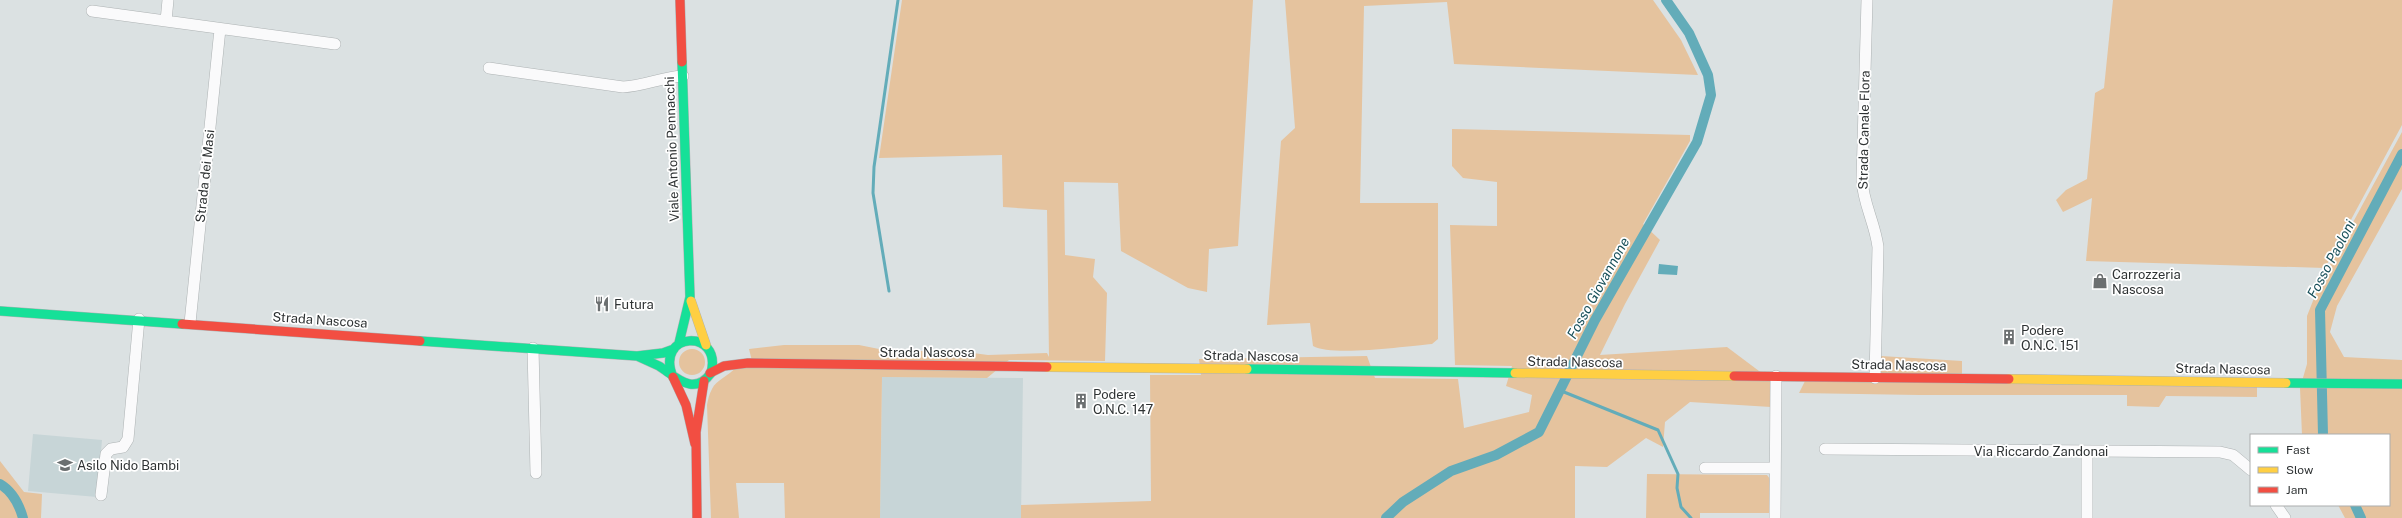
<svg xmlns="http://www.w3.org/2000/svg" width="2402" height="518" font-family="'Public Sans',sans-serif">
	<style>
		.built { fill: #c7d5d7 }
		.green { fill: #e5c39e }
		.water { fill: #63acb9 }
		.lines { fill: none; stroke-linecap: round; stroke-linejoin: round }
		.stream { stroke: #63acb9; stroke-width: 3 }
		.canal { stroke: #63acb9; stroke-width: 10 }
		.street-casing { stroke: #adb2b3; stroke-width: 12 }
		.fast-casing { stroke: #adb2b3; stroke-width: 10 }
		.slow-casing { stroke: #adb2b3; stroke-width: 10 }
		.jam-casing { stroke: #adb2b3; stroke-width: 10 }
		.street { stroke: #fafafb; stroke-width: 11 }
		.fast { stroke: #16e098; stroke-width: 9 }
		.slow { stroke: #ffcf43; stroke-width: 9 }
		.jam { stroke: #f24e42; stroke-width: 9 }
		.labels { text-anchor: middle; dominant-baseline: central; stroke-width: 3.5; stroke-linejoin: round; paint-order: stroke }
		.street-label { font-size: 13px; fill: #2e3233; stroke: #fff }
		.poi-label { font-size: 13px; fill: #2e3233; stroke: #fff; text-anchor: start }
		.water-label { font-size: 14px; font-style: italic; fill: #18505a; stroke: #fff }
	</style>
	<rect width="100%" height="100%" fill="#dbe1e2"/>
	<path class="built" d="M882,377L1023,378L1021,518H880Z
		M33,434L102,440L97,497L28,491Z"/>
	<path class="green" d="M902,0H1253L1238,246L1209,249L1207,292L1188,288L1121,251L1118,183L1064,182L1065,255L1095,259L1093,277L1107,293L1105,361L1009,360L987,378L882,377L880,518H785L784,483H736L739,518H711L707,405C708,400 709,394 712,389C716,380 729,376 736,367L753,365L749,349L784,345H859L894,352L950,350L988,355L1047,353L1049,357L1047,210L1003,207L1002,155L879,158Z
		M1285,0H1653L1681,40L1698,75L1454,64L1447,2L1364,6L1360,203H1438V339L1432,344C1407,346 1332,357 1313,346L1310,323L1267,325L1281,141L1295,128Z
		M2113,0H2402V125L2325,268L2086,261L2092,198L2063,212L2056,200L2066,190L2087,179L2095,93L2104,88Z
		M1452,129L1690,135V141L1643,224L1660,240L1625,304L1600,355L1727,347L1771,380V407L1690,402L1665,422L1663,447L1646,438L1607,467L1575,466V518H1021V505L1151,501L1150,375H1201L1199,359L1367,356L1375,378L1458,379L1464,428L1529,412L1532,395L1506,386L1512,366L1455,365L1450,225L1497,226V182L1463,178L1452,166Z
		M2402,132V189L2337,306L2330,332L2344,357L2402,360V518H2345L2338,505H2389V435H2302L2300,388L2307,364V316L2320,283Z
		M679 362a13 13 0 1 1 26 0a13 13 0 1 1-26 0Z
		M1881,356L1962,361V381L2257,385V397L2166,396L2159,407L2127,406V395H1919L1799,393L1805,381L1868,382Z
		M0,461L24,492L42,494L41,518H0Z
		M1647,474L1767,475L1770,479V513H1700V518H1646Z"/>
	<path class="water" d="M1659,264L1678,266L1677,275L1658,274Z"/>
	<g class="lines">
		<path class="stream" d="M889,291L873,193L874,167L898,0
			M1559,390L1658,430L1678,474L1677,488L1681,507L1691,518"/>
		<path class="canal" d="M2323,435L2320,310L2402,154
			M0,484C12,491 19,504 23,518
			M2355,505L2361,518
			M1386,518L1403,502L1451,471L1496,455L1539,432L1595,320L1697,142L1711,95L1708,75L1689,33L1666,0"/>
		<g class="street-casing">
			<path id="street" d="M1867,0L1862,180C1863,203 1875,223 1878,247L1875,378
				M92,11L335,44
				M166,21L168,0
				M489,68L623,87C644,86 662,77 683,76
				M190,323L220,29
				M533,348L536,473
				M1825,449L2220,452L2233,455L2251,470
				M2087,451V518
				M1705,468H1775
				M101,495L106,454L111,449L123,447L128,439L139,319
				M2276,505L2285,518
				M1775,518L1776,376"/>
		</g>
		<g class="fast-casing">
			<path id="fast" d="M0,311L182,324
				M420,341L637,356L663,353L674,349
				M679,343L690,297L682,62
				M637,356L659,366C676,377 694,397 711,373C723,328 654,331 673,377
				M1247,369L1515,373
				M2286,383L2402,384"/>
		</g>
		<g class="slow-casing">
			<path id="slow" d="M691,301L706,345
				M1047,367L1247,369
				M1515,373L1734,376
				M2009,379L2286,383"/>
		</g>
		<g class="jam-casing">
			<path id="jam" d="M680,0L682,62
				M182,324L420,341
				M710,373L724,366L748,363L1047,367
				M1734,376L2009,379
				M673,377L686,405L695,444
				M697,518L696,432L704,381"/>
		</g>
		<use href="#street" class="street"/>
		<use href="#fast" class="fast"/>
		<use href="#slow" class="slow"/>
		<use href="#jam" class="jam"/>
	</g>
	<defs>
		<g id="shop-bare" transform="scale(1.2)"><path d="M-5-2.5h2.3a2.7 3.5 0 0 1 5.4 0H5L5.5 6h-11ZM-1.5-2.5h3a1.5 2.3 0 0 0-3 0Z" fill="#6b6f70" stroke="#fff" stroke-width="2.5" paint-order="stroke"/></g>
		<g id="restaurant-bare" transform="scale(1.2)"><path d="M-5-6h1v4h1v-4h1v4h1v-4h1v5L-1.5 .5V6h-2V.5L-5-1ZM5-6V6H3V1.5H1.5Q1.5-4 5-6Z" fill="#6b6f70" stroke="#fff" stroke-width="2.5" paint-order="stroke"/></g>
		<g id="building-bare" transform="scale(1.2)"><path d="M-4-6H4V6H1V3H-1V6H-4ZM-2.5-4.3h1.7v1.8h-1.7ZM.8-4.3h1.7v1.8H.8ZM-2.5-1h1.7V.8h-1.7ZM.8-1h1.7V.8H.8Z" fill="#6b6f70" stroke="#fff" stroke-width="2.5" paint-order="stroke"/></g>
		<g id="school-bare" transform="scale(1.2)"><path d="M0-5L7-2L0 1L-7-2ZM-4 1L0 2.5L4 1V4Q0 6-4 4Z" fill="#6b6f70" stroke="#fff" stroke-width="2.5" paint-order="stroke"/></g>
	</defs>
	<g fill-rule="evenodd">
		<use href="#shop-bare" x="2100" y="281"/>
		<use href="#restaurant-bare" x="602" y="304"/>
		<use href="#building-bare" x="2009" y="337"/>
		<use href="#building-bare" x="1081" y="401"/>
		<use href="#school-bare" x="65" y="465"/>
	</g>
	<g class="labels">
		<g class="street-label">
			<text transform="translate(1864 130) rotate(-89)">Strada Canale Flora</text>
			<text transform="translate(672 149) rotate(-92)">Viale Antonio Pennacchi</text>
			<text transform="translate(205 176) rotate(-84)">Strada dei Masi</text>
			<text transform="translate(320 320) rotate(4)">Strada Nascosa</text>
			<text x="927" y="352">Strada Nascosa</text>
			<text transform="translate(1251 356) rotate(1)">Strada Nascosa</text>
			<text transform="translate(1575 362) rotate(1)">Strada Nascosa</text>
			<text transform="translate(1899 365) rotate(1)">Strada Nascosa</text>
			<text transform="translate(2223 369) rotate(1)">Strada Nascosa</text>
			<text x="2041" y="451">Via Riccardo Zandonai</text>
		</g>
		<g class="poi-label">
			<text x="2112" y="274">Carrozzeria<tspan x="2112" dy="15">Nascosa</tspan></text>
			<text x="614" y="304">Futura</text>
			<text x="2021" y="330">Podere<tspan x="2021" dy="15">O.N.C. 151</tspan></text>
			<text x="1093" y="394">Podere<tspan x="1093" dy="15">O.N.C. 147</tspan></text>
			<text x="77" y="465">Asilo Nido Bambi</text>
		</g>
		<g class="water-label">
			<text transform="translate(2331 259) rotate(-62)">Fosso Paoloni</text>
			<text transform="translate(1598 288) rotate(-61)">Fosso Giovannone</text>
		</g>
	</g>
	<rect x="2250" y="434" width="140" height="72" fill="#ffffff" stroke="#abadad"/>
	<rect x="2258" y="447" width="20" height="6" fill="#16e098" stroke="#abadad"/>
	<text x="2286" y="454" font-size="12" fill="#2e3233">Fast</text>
	<rect x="2258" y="467" width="20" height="6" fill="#ffcf43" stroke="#abadad"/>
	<text x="2286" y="474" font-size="12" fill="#2e3233">Slow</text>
	<rect x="2258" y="487" width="20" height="6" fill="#f24e42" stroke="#abadad"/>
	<text x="2286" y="494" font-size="12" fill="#2e3233">Jam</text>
</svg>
